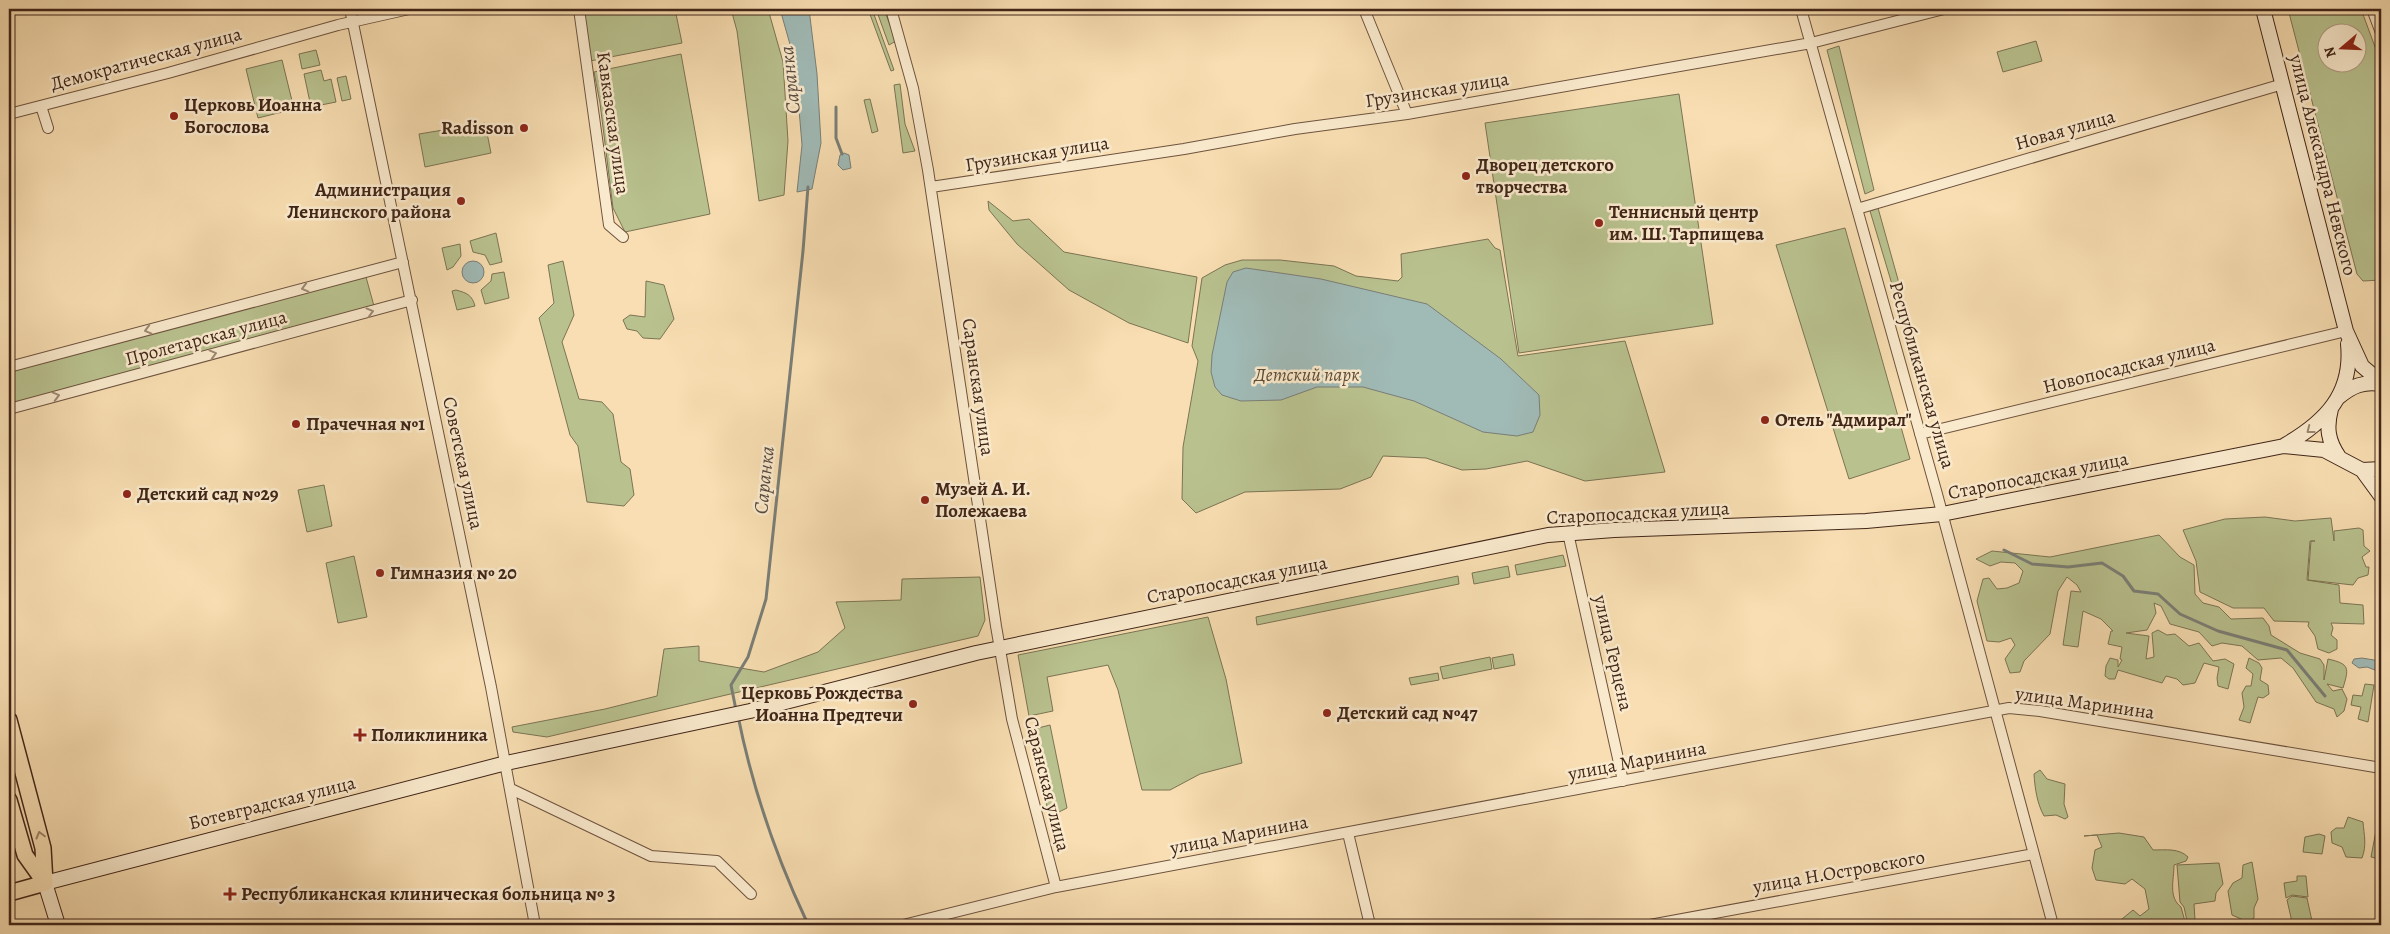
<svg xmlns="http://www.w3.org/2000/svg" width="2390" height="934" font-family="Alegreya,serif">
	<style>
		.green { fill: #b9c28f; stroke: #7c7454; fill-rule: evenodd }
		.water { fill: #a0bab6; stroke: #7a7e77 }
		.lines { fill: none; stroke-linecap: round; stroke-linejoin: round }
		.stream { stroke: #7a7e77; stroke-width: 3 }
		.street-casing { stroke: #6e533e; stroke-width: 12 }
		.secondary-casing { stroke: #402518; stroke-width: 16 }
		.primary-casing { stroke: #402518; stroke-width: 18 }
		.street { stroke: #faeacd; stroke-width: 10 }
		.secondary { stroke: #faeacd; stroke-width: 14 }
		.primary { stroke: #f8deb2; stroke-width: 15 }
		.oneway { stroke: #9d8872 }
		.oneway2 { stroke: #9c8265 }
		.poi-dot { fill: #8f2418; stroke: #faeacd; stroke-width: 2 }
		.labels { text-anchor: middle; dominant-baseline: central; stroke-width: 5; stroke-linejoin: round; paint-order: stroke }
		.street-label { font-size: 19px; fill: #402518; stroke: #faeacd }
		.poi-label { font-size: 19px; font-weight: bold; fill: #402518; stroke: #faeacd; text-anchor: start }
		.park-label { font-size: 19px; font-style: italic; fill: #5e4c36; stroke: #faeacd }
		.water-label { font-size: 20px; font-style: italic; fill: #584a40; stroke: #faeacd }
	</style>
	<rect width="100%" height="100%" fill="#f8deb2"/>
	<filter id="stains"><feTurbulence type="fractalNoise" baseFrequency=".004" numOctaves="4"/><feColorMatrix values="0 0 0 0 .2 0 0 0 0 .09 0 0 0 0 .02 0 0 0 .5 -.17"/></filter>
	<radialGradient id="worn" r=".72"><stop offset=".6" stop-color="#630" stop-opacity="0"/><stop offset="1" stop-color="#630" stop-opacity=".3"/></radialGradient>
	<path class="green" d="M583,9H675L682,43L590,61Z
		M731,9H768L783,62L788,141L784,195L759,201L737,31Z
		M868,9H872L894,70L891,71Z
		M876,9H884L896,41L889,45Z
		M2288,9H2361L2381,63V280L2363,281L2357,274ZM2328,32H2358V62H2328Z
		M2036,41L2042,61L2003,72L1997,52Z
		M1839,46L1874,190L1865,194L1827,50Z
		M316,50L320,65L302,69L299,54Z
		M681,54L710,214L625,232L613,208L600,103L594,72Z
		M282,60L294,109L258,118L246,69Z
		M321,70L324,81L331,79L336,102L311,107L304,74Z
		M346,76L351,99L342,101L337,78Z
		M900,84L905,124L915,151L903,153L894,85Z
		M1679,94L1713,324L1519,353L1485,123Z
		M870,99L878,131L872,133L864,100Z
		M485,123L491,153L425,167L419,134Z
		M988,201L1013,221L1029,219L1064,252L1197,277L1188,343L1129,323L1069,290L1017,244L989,210Z
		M1878,208L1909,319L1903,321L1870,211Z
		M1845,228L1910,459L1849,479L1776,245Z
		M496,233L502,262L490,265L485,255L473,252L470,241Z
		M1488,239L1495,248L1500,250L1518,356L1625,341L1665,472L1585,481L1527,461L1486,469L1462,470L1426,458L1383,456L1371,477L1340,489L1245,492L1196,513L1182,499L1183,447L1198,361L1192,346L1202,278L1225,265L1242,260H1280L1334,266L1356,276L1398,281L1402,277L1401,254Z
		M460,244L461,256L453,267L447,270L442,248Z
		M563,261L574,315L562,342L579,399L602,402L613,414L621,462L630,469L634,495L624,506L587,502L578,446L570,435L539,318L554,303L548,265Z
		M504,272L509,298L485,304L481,290L491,281L492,274Z
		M366,277L374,306L9,404V372Z
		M646,281L664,285L674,319L660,339L643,338L637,331L627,329L623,320L630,315L645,317Z
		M456,290C467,293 472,295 475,306L457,310L452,291Z
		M1913,330L1937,418L1929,415L1906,332Z
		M324,485L332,526L307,532L298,490Z
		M2265,517L2295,521L2331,518L2334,541V531L2359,528L2363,530L2364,546L2370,551L2362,557L2366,567H2369L2368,575L2358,578L2353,585L2308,580L2311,541H2315H2310L2307,580L2339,585L2340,603L2363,605L2364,624L2331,623L2333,628L2331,635L2337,640V649L2329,653L2318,649L2315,636L2308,626L2309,622L2274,621L2264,608H2233L2200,592L2196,561L2183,530L2225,519Z
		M2159,535L2180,557L2194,565L2195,594L2203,603L2219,607L2231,619L2263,618L2269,626L2271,635L2300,653L2320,659L2324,665V680L2328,659C2350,664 2349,668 2343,688L2327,684L2333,691L2342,689L2347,699L2344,711L2337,717L2334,709L2316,702L2293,668L2281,658L2258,660L2242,646L2222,643L2212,646L2199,632L2170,624L2161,606L2154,603L2156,613L2147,630L2126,633L2149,636L2146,659L2154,657L2152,633L2158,630L2167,635L2175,634L2189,646L2199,643L2213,661L2225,659L2234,664L2228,689L2218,686L2217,678L2219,667L2204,663L2195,683L2183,685L2177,679L2166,676L2162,683L2118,670L2115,679H2109L2105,676L2106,666L2110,658L2118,660V667L2122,660L2120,659L2122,647L2108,644L2111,631H2113L2101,619L2083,611L2078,647L2063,645L2071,591L2081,592L2077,585L2067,577L2058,591L2050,634L2024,661L2020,672L2010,673L2005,659L2015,645L2011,638L1999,642L1987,641L1977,601L1983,579L1989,578L1997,589L2007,588L2019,583L2023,571L2015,563L2001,562L1990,566L1976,559L1992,551L2050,557Z
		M1563,555L1566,566L1517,575L1515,565Z
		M354,556L367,617L338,623L326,563Z
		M1508,566L1510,577L1474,584L1472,573Z
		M1458,576L1459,584L1257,625L1256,617Z
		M980,577L985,620L978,636L547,737L513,732L512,727L605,709L657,696L664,649L699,646V661L764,672L818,652L845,628L836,602L901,600L902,579Z
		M1208,617L1226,679L1242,763L1200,774L1170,790H1142L1118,690L1108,665L1047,677L1053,711L1029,716L1018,655Z
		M1513,654L1515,665L1494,669L1492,658Z
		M1490,657L1492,669L1443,679L1440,667Z
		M2249,658L2259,663L2262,668L2260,680L2268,685L2269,694L2263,698L2258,697L2250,723L2239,720L2244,707L2242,693L2246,686H2251L2253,674L2246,668Z
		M1438,673L1439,680L1411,685L1409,678Z
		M2365,684L2374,685L2368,722L2358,719L2361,707L2351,705L2353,695L2362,696Z
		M1050,725L1067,808L1059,812L1051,824L1030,730Z
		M2040,770L2047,779L2065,784L2064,804L2068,817L2065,819L2056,815L2044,816C2037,803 2035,789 2034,774Z
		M2348,817L2363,822C2364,835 2367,845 2362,858L2346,857L2342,847L2332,843L2331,832L2336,828H2344Z
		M2378,820L2381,821L2380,859L2371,857Z
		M2119,833L2144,837L2153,850C2166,850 2179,848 2188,857L2186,861L2174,865C2174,880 2168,897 2181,907L2186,925H2123L2122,919L2133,910L2140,916L2149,909L2145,889L2132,879L2125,884L2096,880L2092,868L2095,850L2102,847L2097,835L2084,836Z
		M2319,834L2325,836L2322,854L2303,852L2305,837Z
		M2252,862L2258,899L2254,908V918L2248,922L2232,915L2228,891L2233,883L2242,878L2243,865Z
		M2219,863L2223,884L2216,893L2215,901L2194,904L2195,920L2187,921L2184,907L2180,902L2177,865Z
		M2297,876H2306L2308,897L2292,895L2286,898L2284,883L2297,881Z
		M2292,896L2307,898L2312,921L2308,924L2292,922L2287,900Z"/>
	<path class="water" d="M780,9H809L817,74L821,143L812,189L797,192L802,145L795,62Z
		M844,153L849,155L851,168L843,170L838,165L840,155Z
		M462 272a11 11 0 1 1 22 0a11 11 0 1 1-22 0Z
		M1246,268L1321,279L1427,304L1501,359L1539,395L1540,415L1533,432L1517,436L1483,432L1414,401L1363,387H1317L1281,400L1241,401L1222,395L1215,387L1211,372L1212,355L1227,282L1233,272Z
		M2362,658L2380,661L2381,667L2375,670L2367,667L2359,668L2352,663L2354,659Z"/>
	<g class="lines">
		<path class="stream" d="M836,107V138L842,154
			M2004,550L2032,564L2068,567L2102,563L2123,576L2134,591L2158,594L2180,614L2218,631L2287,650L2325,696
			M736,710L731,685L748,657L766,599L803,251L808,187
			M738,716C752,786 776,856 806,920L822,925"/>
		<g class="street-casing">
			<path id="street" d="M350,9L491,687L535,925
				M579,9L609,225L623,237
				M891,9L913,88L928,170L996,626L1012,719L1056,887
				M1364,9L1407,114
				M1801,9L1937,494L2053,925
				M2372,9L2381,33
				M41,106L48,128
				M9,114L168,73L338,25L409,9
				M931,187L1184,149L1295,129L1407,114L1811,43L1944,9
				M1857,209L2283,84
				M9,367L403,262
				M9,409L412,300
				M1920,434L2346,331
				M1568,533L1623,781
				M511,789L651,856L717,861L751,894
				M1348,833L1370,925
				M903,925L1056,887L2009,708L2040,711L2381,768
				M1650,925L2034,854"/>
		</g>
		<g class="secondary-casing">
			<path id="secondary" d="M2263,9L2346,331L2362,366L2381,382
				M2339,397C2352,386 2364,381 2381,384
				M2331,409C2326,428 2328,441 2339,457
				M2285,445C2325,422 2353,394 2348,344
				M2362,470L2381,496
				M58,925L45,883L506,763L750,711L976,653L1548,535L1614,530L1866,521L1942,514L2284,446L2324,450L2362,470L2381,469"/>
		</g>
		<g class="primary-casing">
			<path id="primary" d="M9,720L43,848L45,883
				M9,800L25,855L45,883
				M9,893L45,883"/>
		</g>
		<use href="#street" class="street"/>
		<use href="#secondary" class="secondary"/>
		<use href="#primary" class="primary"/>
	</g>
	<defs><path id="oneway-chevron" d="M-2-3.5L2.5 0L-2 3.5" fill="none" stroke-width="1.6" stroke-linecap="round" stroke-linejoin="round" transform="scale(1.25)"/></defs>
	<g class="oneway">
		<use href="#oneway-chevron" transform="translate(305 288) rotate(165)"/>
		<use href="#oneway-chevron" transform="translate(370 312) rotate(-15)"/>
		<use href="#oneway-chevron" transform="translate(148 330) rotate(165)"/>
		<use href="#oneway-chevron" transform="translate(213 354) rotate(-15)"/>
		<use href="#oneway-chevron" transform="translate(56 396) rotate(-15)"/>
		<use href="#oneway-chevron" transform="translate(2310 430) rotate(142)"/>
	</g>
	<use class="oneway2" href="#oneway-chevron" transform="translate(40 835) rotate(-105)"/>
	<g class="poi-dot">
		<circle cx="174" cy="116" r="5"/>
		<circle cx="524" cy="128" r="5"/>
		<circle cx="1466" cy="176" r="5"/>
		<circle cx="461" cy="201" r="5"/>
		<circle cx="1599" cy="223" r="5"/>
		<circle cx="1765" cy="420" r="5"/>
		<circle cx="296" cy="424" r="5"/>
		<circle cx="127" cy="494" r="5"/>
		<circle cx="925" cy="500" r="5"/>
		<circle cx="380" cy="573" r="5"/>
		<circle cx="913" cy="704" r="5"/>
		<circle cx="1327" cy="713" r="5"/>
		<path d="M357.5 727.5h5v5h5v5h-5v5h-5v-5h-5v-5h5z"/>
		<path d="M227.5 886.5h5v5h5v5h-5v5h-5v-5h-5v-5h5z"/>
	</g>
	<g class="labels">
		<g class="street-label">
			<text transform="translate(146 59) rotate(-15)">Демократическая улица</text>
			<text transform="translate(1437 90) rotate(-9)">Грузинская улица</text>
			<text transform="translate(613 123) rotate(82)">Кавказская улица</text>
			<text transform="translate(2065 130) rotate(-16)">Новая улица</text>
			<text transform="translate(1037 154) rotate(-9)">Грузинская улица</text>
			<text transform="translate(2323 165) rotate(76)">улица Александра Невского</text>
			<text transform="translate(206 338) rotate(-15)">Пролетарская улица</text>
			<text transform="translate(2129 366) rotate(-14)">Новопосадская улица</text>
			<text transform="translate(1922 375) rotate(74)">Республиканская улица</text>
			<text transform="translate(978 387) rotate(82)">Саранская улица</text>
			<text transform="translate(463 463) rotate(78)">Советская улица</text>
			<text transform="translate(2038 476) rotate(-11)">Старопосадская улица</text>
			<text transform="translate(1638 513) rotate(-3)">Старопосадская улица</text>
			<text transform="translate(1237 580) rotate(-11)">Старопосадская улица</text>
			<text transform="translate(1613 653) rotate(77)">улица Герцена</text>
			<text transform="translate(2085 703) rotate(8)">улица Маринина</text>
			<text transform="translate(1637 761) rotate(-11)">улица Маринина</text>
			<text transform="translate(1047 784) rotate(76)">Саранская улица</text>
			<text transform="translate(272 803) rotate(-14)">Ботевградская улица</text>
			<text transform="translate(1239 835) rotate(-11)">улица Маринина</text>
			<text transform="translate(1839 872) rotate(-10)">улица Н.Островского</text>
		</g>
		<g class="poi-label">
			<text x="184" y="105">Церковь Иоанна<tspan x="184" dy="22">Богослова</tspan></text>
			<text x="514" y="128" text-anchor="end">Radisson</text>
			<text x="1476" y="165">Дворец детского<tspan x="1476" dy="22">творчества</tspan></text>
			<text x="451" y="190" text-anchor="end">Администрация<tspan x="451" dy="22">Ленинского района</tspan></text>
			<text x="1609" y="212">Теннисный центр<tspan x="1609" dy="22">им. Ш. Тарпищева</tspan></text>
			<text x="1775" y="420">Отель "Адмирал"</text>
			<text x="306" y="424">Прачечная №1</text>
			<text x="935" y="489">Музей А. И.<tspan x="935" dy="22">Полежаева</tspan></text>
			<text x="137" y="494">Детский сад №29</text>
			<text x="390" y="573">Гимназия № 20</text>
			<text x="903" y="693" text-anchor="end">Церковь Рождества<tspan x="903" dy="22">Иоанна Предтечи</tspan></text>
			<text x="1337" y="713">Детский сад №47</text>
			<text x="371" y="735">Поликлиника</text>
			<text x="241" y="894">Республиканская клиническая больница № 3</text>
		</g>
		<g class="park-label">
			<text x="1307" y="375">Детский парк</text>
		</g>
		<g class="water-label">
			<text transform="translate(790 80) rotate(-96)">Саранка</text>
			<text transform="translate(764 480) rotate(-84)">Саранка</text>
		</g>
	</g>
	<rect width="2390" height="934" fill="none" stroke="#f8deb2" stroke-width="30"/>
	<rect x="10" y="10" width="2370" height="914" fill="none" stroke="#402518" stroke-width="2.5"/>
	<rect x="15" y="15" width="2360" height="904" fill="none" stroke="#402518"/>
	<g transform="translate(2342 48) rotate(251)"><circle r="24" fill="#faeacd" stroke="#b09b85"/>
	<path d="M0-4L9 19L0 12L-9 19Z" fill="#8f2418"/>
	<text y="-8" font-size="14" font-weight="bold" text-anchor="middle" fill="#402518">N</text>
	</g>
	<rect width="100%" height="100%" filter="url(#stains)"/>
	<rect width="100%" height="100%" fill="url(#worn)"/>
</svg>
